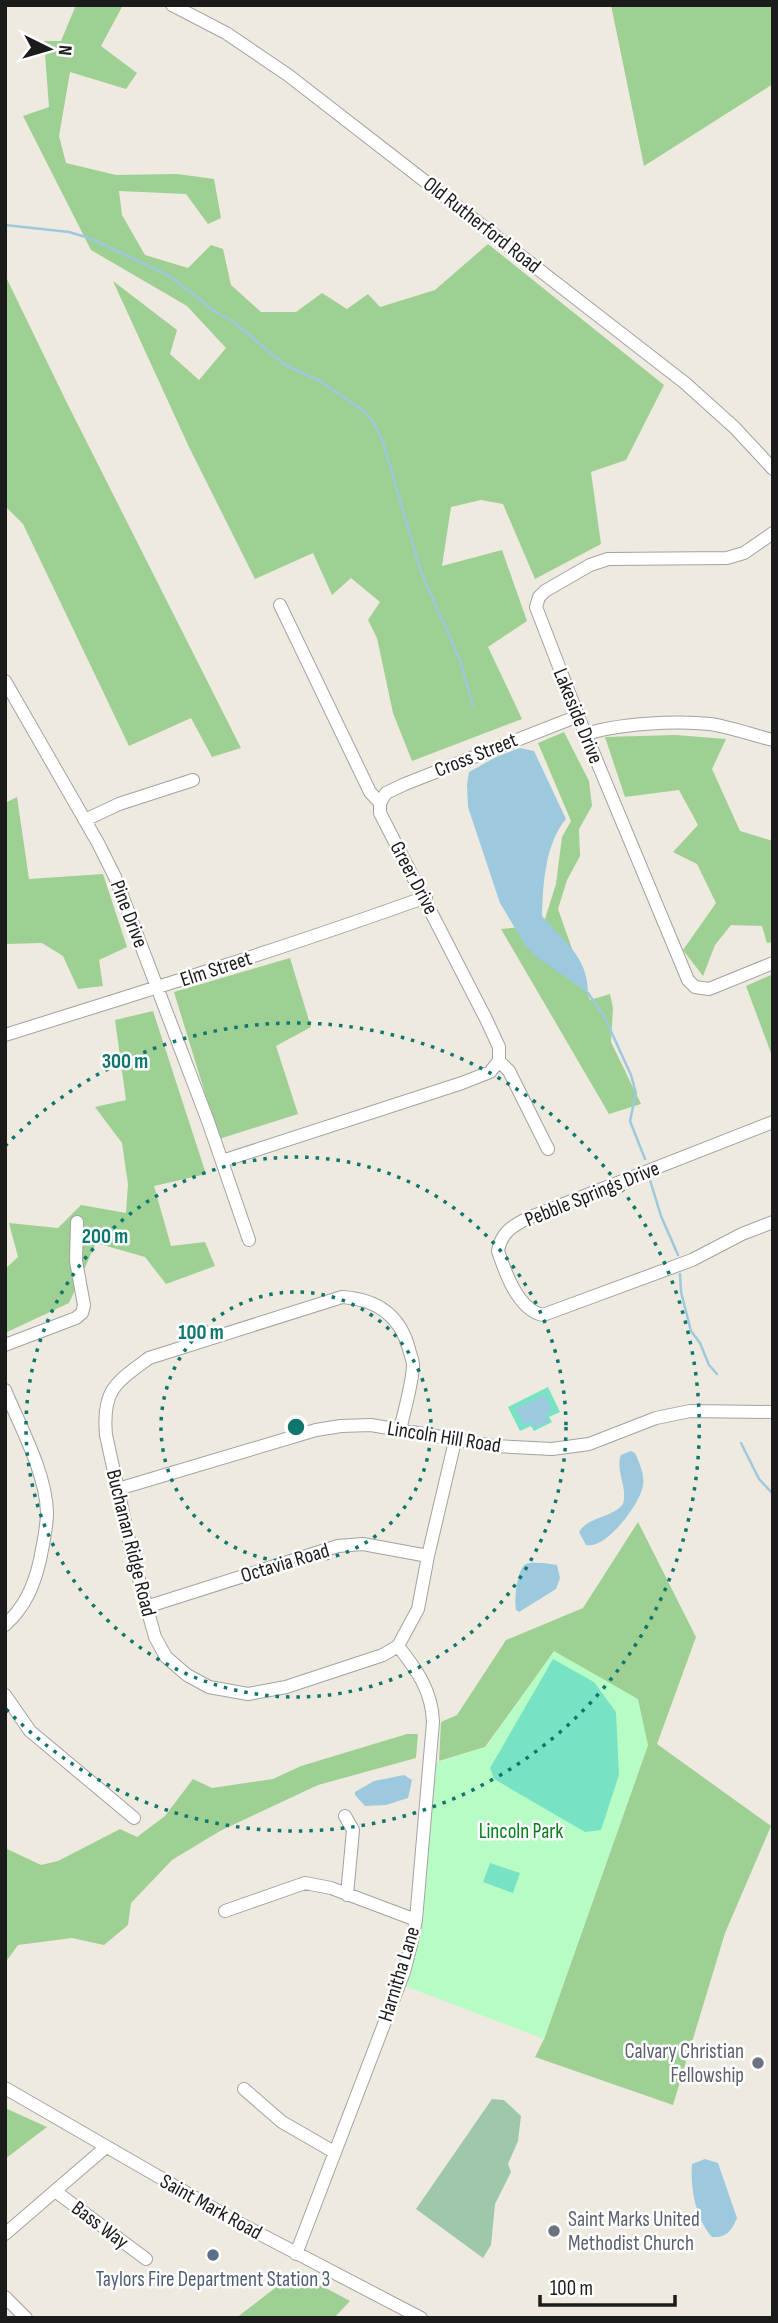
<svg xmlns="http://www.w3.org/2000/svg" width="778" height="2323" font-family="'Sofia Sans Condensed',sans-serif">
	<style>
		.forest { fill: #9dd092 }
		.cemetery { fill: #9fc8aa }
		.park { fill: #b8fcc5 }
		.pitch { fill: #78e3c4 }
		.water { fill: #9dc9df }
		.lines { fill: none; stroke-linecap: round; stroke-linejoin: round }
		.stream { stroke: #9dc9df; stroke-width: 2.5 }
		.minor-casing { stroke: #a2a2a2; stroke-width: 14 }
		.minor { stroke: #fff; stroke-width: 12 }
		.ring { fill: none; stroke: #0f766e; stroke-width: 3.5; stroke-dasharray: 3.5 7 }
		.worship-dot { fill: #6b7280; stroke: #fff; stroke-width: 2.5 }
		.service-dot { fill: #5c6f8a; stroke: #fff; stroke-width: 2.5 }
		.labels { text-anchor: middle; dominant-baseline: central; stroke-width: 5; stroke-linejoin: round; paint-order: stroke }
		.street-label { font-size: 21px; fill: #1b1b1b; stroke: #fff }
		.park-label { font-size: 21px; fill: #057e1b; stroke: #fff }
		.worship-label { font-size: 21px; fill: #5b616d; stroke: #fff; text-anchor: end }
		.service-label { font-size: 21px; fill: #4e5e75; stroke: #fff }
		.centre { fill: #0f766e; stroke: #fff; stroke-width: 3.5 }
		.ring-label { font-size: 21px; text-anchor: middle; font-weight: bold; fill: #0f766e; stroke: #fff; stroke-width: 5; stroke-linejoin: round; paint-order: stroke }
	</style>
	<rect width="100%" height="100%" fill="#eeeae0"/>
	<path class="forest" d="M76,5H123L101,46L137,73L126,89L70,72L59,136L66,163L116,175L177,174L214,179L221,218L208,224L186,194L119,191L122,215L145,255L188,268L211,245L223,249L231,285L261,312H296L322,293L347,309L368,294L380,307L435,290L488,244L664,385L626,460L591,472L601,544L535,579L503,504L481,500L451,507L442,566L502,550L527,621L488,647L522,719L412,761L393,713L377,638L368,620L380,602L351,578L332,595L313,553L255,579L189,447L113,281L177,330L170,354L199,380L226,348L187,306L91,250L23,116L49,107L44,41H61Z
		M611,5H773V84L644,166Z
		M5,275L66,401L241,748L212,757L191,718L129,746L23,524L5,506Z
		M564,732L589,781L592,806L579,829L580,856L567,880L558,909L590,1000L610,994L613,1008L611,1042L641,1104L609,1114L501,929L543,925L556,884L562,837L571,821L538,743Z
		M676,735L726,739L712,769L740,831L773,841V942L767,943L762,926L731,925L715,945L703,976L683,950L716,903L697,864L673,852L698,825L679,790L625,797L605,737Z
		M17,797L29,879L103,874L127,947L99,960L103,986L78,989L63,956L42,943L5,944V803Z
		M290,958L311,1027L276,1046L298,1114L219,1139L174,992Z
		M773,974V1052L771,1053L746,986Z
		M153,1011L206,1174L154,1186L171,1246L205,1242L215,1266L166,1284L145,1257L96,1243L69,1303L5,1333V1269L18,1257L9,1223L58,1228L81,1205L126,1213L128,1184L122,1143L95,1107L126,1100L115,1020Z
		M638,1522L696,1637L657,1744L771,1826L725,1933L673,2105L535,2057L544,2039L648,1745L554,1652L485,1747L439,1761L441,1722L457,1715L506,1640L583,1608Z
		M407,1734H418L416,1758L318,1785L220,1831L172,1860L131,1903L128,1925L104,1945L72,1938L18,1945L5,1963V1848L41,1865L58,1861L120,1829L137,1837L165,1816L193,1779L212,1788L273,1779L301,1766Z
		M5,2108L47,2127L5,2159Z
		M296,2272L350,2301L334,2318H236Z"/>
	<path class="cemetery" d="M492,2099L504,2100L521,2116L518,2141L508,2164L511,2172L495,2204L491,2245L483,2258L416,2209Z"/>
	<path class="park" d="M554,1651L638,1699L648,1745L544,2039L405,1986L421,1933L434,1763L486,1747Z"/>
	<path class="pitch" d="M548,1387L560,1412L549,1417L552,1422L534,1431L531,1426L520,1431L508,1407Z
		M553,1659L594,1682L616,1712L619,1775L601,1830L585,1832L494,1779L490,1768Z
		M490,1863L520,1873L513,1893L483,1882Z"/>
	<path class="water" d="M520,748L534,751L566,819C545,844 543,884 542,916C564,941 588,957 588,993L535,956L525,945L500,903L468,807L467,785L469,772L498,756Z
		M545,1395L552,1410L545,1414L549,1421L535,1428L531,1421L524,1425L516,1409Z
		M631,1451L635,1453C639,1462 645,1475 643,1485C641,1503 606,1550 586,1545L579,1532C587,1517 612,1518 623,1504C628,1487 615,1471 621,1455Z
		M544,1563L557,1565L560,1578L556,1589L519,1612L516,1610C514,1601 517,1568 526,1564C530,1562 539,1563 544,1563Z
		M404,1775L412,1780L408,1798L386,1805L365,1806L355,1795V1792L374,1781Z
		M705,2159L718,2163L737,2218C732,2230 727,2238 712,2237C696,2219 690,2188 692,2164Z"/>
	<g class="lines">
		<path class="stream" d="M5,225L69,232L89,238L168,275L217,313L232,321L285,365L320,381L363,410L374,423L383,442L421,572L460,660L473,706
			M588,993L604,1016L631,1075L636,1093L630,1121L645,1159
			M650,1180L661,1216L678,1255
			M680,1274L681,1292L691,1331L700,1343L709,1365L717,1374
			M741,1443L759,1479L773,1494"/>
		<g class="minor-casing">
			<path id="minor" d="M172,5L226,33L288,75L685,383L735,428L773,469
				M773,533L744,553L727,558L608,559L590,565L545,591L539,597L536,607L578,716L688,980L695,987L709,989L773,963
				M280,605L370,792L380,803V813L486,1019L499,1047V1061L509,1071L548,1149
				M5,681L98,843L115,877L208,1121L249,1240
				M586,734C617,724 676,720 710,724C731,727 752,735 773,740
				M380,803L386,793L405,784L578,716
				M85,820L119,804L193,780
				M5,1035C146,991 287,947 426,897
				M773,1122L528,1218C512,1226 501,1233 498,1251C505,1272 518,1310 543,1315L692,1260L742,1234L773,1222
				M222,1161L462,1083L490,1072L499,1061
				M5,1345L76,1318L82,1313L84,1305L76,1261L77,1222
				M5,1390C20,1426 46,1473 47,1512C47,1528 43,1544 40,1560C34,1586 25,1607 5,1625
				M400,1430C404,1412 413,1381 413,1365C413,1360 410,1354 409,1349C400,1315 376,1299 342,1297L149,1358C115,1383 102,1390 106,1435L132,1554L155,1637L166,1657L187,1675L209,1687L248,1694L286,1687L383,1655L398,1646L418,1609L428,1556L455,1441
				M118,1489L316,1430L341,1426L371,1425L493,1446L552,1449L589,1444L656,1418L690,1411L773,1412
				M146,1607L338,1546L363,1544L428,1556
				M5,1695L30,1731L134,1818
				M345,1816L353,1830L347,1895
				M225,1911L305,1883L331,1888L416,1920
				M5,2088L237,2222L421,2318
				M244,2089L282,2122L334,2152
				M55,2191L146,2259
				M5,2234L106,2147
				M296,2254L404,1972L411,1945L416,1920L433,1722C432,1691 417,1670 398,1646
				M5,2297L26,2318"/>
		</g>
		<use href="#minor" class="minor"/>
	</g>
	<g class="ring">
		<circle cx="296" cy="1427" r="135"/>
		<circle cx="296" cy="1427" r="270"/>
		<path d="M5 1146A404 404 0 1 1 5 1708"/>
	</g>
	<g class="worship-dot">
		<circle cx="758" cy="2063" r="7"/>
		<circle cx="554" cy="2231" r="7"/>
	</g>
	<circle class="service-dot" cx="213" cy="2255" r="7"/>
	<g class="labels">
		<g class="street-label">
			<text transform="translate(482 225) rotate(38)">Old Rutherford Road</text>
			<text transform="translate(578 716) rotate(68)">Lakeside Drive</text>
			<text transform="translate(476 755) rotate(-22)">Cross Street</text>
			<text transform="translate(414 878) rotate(62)">Greer Drive</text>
			<text transform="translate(129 914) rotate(69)">Pine Drive</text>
			<text transform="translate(216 969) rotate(-18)">Elm Street</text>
			<text transform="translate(592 1194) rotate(-22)">Pebble Springs Drive</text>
			<text transform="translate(444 1437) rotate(9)">Lincoln Hill Road</text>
			<text transform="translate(131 1543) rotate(76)">Buchanan Ridge Road</text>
			<text transform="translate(285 1563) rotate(-17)">Octavia Road</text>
			<text transform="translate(399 1974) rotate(-73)">Harnitha Lane</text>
			<text transform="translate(211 2207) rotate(29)">Saint Mark Road</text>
			<text transform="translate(100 2225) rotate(37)">Bass Way</text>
		</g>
		<g class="park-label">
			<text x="521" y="1831">Lincoln Park</text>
		</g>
		<g class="worship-label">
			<text x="744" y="2051">Calvary Christian<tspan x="744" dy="24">Fellowship</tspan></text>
			<text x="568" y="2219" text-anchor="start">Saint Marks United<tspan x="568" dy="24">Methodist Church</tspan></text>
		</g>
		<g class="service-label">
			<text x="213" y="2279">Taylors Fire Department Station 3</text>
		</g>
	</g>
	<circle cx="296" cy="1427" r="10" class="centre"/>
	<g class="ring-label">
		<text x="125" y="1068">300 m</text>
		<text x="105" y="1243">200 m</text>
		<text x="201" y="1339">100 m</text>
	</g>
	<rect width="778" height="2323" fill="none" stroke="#1b1b1b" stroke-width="14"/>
	<g transform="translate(49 49) rotate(95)" stroke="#ffffff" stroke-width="5" paint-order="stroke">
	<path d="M0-5L12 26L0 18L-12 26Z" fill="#1b1b1b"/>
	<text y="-10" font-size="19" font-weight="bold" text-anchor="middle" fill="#1b1b1b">N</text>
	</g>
	<path d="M540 2295v10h135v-10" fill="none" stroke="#1b1b1b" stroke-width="3.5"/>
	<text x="550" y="2295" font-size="21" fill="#1b1b1b" stroke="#ffffff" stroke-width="5" paint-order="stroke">100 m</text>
</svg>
